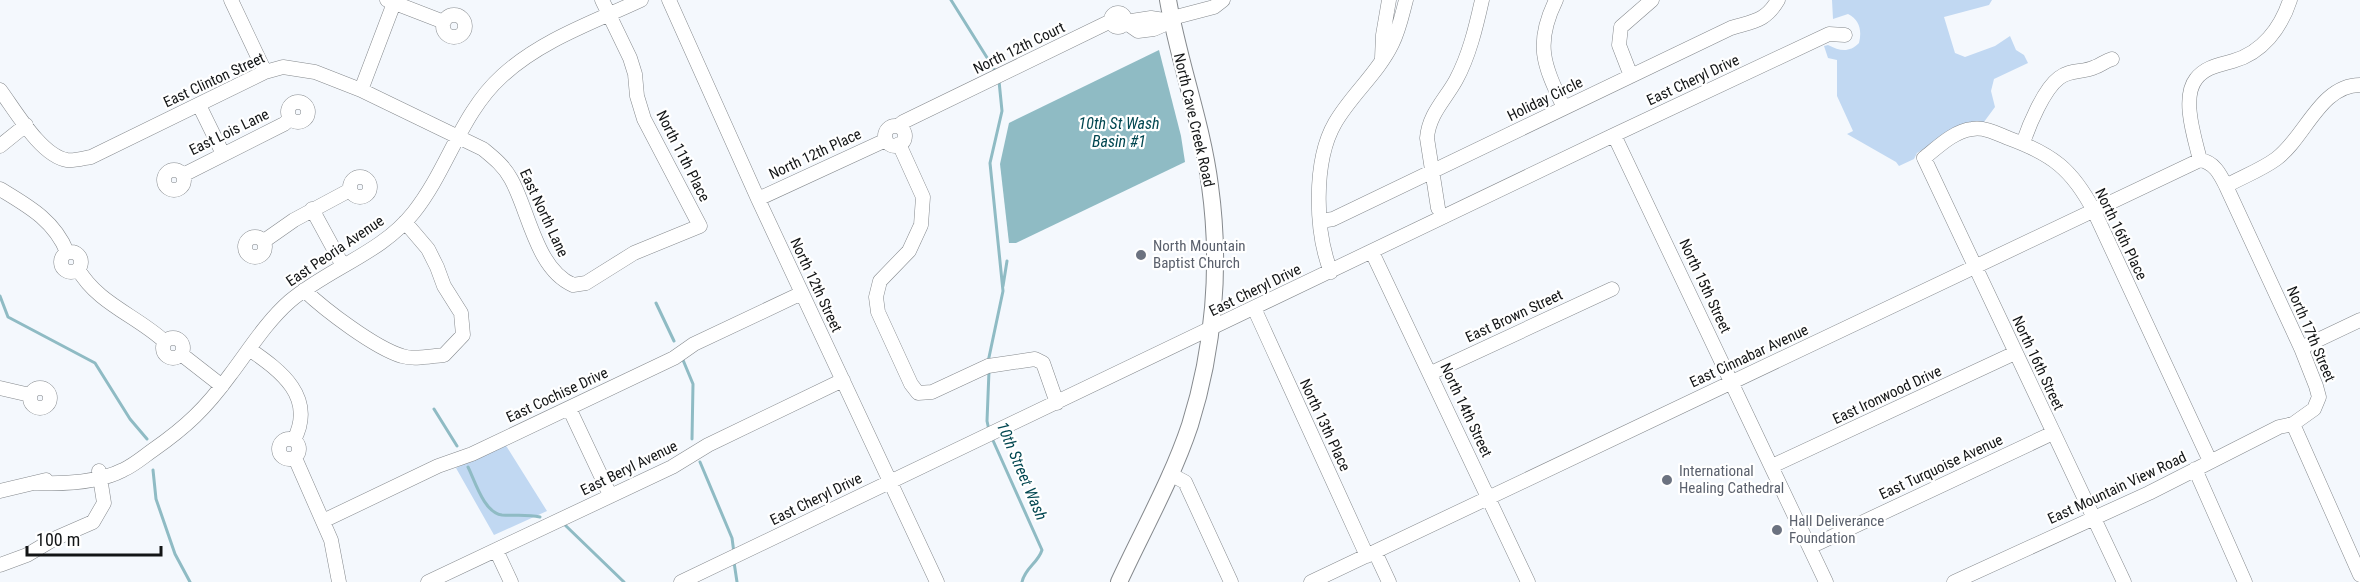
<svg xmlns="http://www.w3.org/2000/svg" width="2360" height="582" font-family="'Roboto Condensed',sans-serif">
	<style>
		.green { fill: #c1d8f2 }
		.water { fill: #8fbbc4 }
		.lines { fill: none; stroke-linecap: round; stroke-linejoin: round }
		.stream { stroke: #8fbbc4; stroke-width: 3 }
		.minor-casing { stroke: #85898d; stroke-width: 15 }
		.major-casing { stroke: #85898d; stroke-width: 18 }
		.minor { stroke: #fff; stroke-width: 14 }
		.major { stroke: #fff; stroke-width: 16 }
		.worship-dot { fill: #6b7280; stroke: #fff; stroke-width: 2 }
		.labels { text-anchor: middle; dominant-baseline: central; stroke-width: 4.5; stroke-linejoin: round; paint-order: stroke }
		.street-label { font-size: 15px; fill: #131516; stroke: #fff }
		.worship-label { font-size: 15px; fill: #5b616d; stroke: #fff; text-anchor: start }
		.water-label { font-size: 16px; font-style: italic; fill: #004650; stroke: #fff }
	</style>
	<rect width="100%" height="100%" fill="#f4f8fd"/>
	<path class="green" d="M1832,0H1992L1989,5L1944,17L1955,53L1965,57L1995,46L2010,36L2016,50L2024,55L2028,63L1994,79L1991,91L1995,107L1981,126L1958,128L1917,153L1914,159L1899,166L1896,162L1847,134L1853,131L1837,96V60L1828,58L1824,46L1828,45C1840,51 1849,53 1859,43C1862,31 1860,20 1848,14L1833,19Z
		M505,444L547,511L494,535L456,468Z"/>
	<path class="water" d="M1159,50L1181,136L1185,162L1016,243H1009L1000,164L1009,123Z"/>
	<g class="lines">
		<path class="stream" d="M951,0L996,72
			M1003,286L1007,261
			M0,296L8,317L95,363L130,419L147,439
			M656,303L674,341
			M683,360L693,384L692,439
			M988,362L1003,291L990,163L1002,111L999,81
			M989,371L987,421L989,430
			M434,409L457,446
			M991,436L1042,550C1038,563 1025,568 1022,582
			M700,462L732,538L734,553
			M468,467C475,481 484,513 502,515C515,516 527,514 540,517
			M153,470L156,499L175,554L190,582
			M565,525L624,582
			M734,562L737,582"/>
		<g class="minor-casing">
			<path id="minor" d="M231,0L265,72
				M387,0L444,22
				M669,0L758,199L937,582
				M1556,0C1534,45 1544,65 1564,108
				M1111 20a7 7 0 1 1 14 0a7 7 0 1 1-14 0Z
				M443 26a11 11 0 1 1 22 0a11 11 0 1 1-22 0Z
				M1172,18L1214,7L1223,0
				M1125,22L1138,31L1154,29L1172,21
				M1125,22L1151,18L1171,21
				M1382,58L1383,35L1389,0
				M1631,76L1619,45L1621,27L1652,0
				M0,90C15,110 41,156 67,160C75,161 84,158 91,157L265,72L283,67L315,72L361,90L483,149C494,158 504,166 511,179C529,211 536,269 573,285L586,283L634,253L700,226L644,119L637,96L635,74L630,58L602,0
				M361,90L394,3
				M288 112a10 10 0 1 1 20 0a10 10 0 1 1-20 0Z
				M199,105L223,154
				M898,126L903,122L1111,21
				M885 136a10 10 0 1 1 20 0a10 10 0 1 1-20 0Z
				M1614,135L1826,582
				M2023,143C2029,125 2044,89 2059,78C2070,69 2083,73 2095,67C2101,65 2105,61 2112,59
				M899,144L923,197L921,225L909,251L880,281L876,297L878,312L911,384L918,393L932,392L988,366L1035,359L1043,363L1057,403
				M0,146L26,125
				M2200,160C2195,139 2181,98 2196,79C2205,67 2219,65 2233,61C2262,53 2281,28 2290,0
				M164 180a10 10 0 1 1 20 0a10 10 0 1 1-20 0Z
				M183,175L284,124L290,119
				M350 187a10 10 0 1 1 20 0a10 10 0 1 1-20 0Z
				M2226,186C2242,177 2261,170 2276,159C2305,138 2320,85 2360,85
				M0,189C28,206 54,220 67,252
				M758,199L886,140
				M1438,208L1427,138C1429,114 1445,100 1456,80C1469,56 1476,27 1482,0
				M312,209L343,266
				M1321,221L1333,219L1731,28C1753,21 1765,22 1778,0
				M245 247a10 10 0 1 1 20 0a10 10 0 1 1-20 0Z
				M264,241L294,220L350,190
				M61 262a10 10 0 1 1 20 0a10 10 0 1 1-20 0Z
				M1372,252L1528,582
				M78,269C97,303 137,316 164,341
				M1331,272C1315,232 1313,161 1335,123C1351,95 1378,73 1392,44C1399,30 1402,15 1406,0
				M304,290C325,310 375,348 402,356C414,360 431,356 444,355L463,335L461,313L444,286L437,267L428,249L405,222
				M1254,308L1367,556
				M163 348a10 10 0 1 1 20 0a10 10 0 1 1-20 0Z
				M2301,348L2360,320
				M249,349C281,371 316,397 294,440
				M181,354L222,386
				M1431,373L1612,289
				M30 398a10 10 0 1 1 20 0a10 10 0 1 1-20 0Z
				M0,388L30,395
				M569,408L610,495
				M279 449a10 10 0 1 1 20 0a10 10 0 1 1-20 0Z
				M295,458L331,540L339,582
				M1772,466L2015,353
				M2195,469L2245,582
				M1170,474L1185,482L1231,582
				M38,483C64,484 100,482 123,470C134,465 143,457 153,450C186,427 206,408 230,375C249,350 266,322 290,301C329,268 382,253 414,212C448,169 461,113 502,76C541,40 594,22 641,0
				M0,491L46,480
				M323,521L438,466L472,454L674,358L694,344L802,293
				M1810,547L2053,433
				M496,550L511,582
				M1375,552L1389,582
				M0,565L27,555L54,539L93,522L104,503L99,471
				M428,582L672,467L708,445L843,380
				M681,582L1614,135L1829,34L1845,35
				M1311,582L2200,160C2214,162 2220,174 2226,186L2301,348L2316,386L2319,397L2314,409L2293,424L2360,575
				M1954,582L2149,493L2279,427L2293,424
				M2124,582L1924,158C1938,147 1954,131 1972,129C1985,127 1996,133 2008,138C2052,154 2072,169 2094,211L2210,461"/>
		</g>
		<g class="major-casing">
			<path id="major" d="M1119,582C1143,530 1172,479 1190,425C1214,349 1221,265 1210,186C1202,123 1179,63 1168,0"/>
		</g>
		<use href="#minor" class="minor"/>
		<use href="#major" class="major"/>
	</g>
	<g class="worship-dot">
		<circle cx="1141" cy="255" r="6"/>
		<circle cx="1667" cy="480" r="6"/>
		<circle cx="1777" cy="530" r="6"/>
	</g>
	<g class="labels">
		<g class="street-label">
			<text transform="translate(1019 48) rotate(-26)">North 12th Court</text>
			<text transform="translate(214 80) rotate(-25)">East Clinton Street</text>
			<text transform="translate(1693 80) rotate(-25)">East Cheryl Drive</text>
			<text transform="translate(1545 99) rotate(-26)">Holiday Circle</text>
			<text transform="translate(1194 120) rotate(77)">North Cave Creek Road</text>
			<text transform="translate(229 132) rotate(-26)">East Lois Lane</text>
			<text transform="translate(815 154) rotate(-25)">North 12th Place</text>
			<text transform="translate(683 156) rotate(63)">North 11th Place</text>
			<text transform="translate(544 213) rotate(65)">East North Lane</text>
			<text transform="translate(2121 234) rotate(64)">North 16th Place</text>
			<text transform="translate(335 251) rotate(-34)">East Peoria Avenue</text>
			<text transform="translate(816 285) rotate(65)">North 12th Street</text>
			<text transform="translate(1705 286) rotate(65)">North 15th Street</text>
			<text transform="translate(1255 290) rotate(-26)">East Cheryl Drive</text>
			<text transform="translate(1514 316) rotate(-25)">East Brown Street</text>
			<text transform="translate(2311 334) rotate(67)">North 17th Street</text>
			<text transform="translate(1749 356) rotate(-25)">East Cinnabar Avenue</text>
			<text transform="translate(2038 363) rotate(65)">North 16th Street</text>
			<text transform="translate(557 395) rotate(-25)">East Cochise Drive</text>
			<text transform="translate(1887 395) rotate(-25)">East Ironwood Drive</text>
			<text transform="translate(1466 410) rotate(65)">North 14th Street</text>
			<text transform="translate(1325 425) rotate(65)">North 13th Place</text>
			<text transform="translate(1941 467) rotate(-25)">East Turquoise Avenue</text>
			<text transform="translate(629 468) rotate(-26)">East Beryl Avenue</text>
			<text transform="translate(2117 488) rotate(-25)">East Mountain View Road</text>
			<text transform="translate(816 499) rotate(-26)">East Cheryl Drive</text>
		</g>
		<g class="worship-label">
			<text x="1153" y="246">North Mountain<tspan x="1153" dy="17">Baptist Church</tspan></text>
			<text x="1679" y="471">International<tspan x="1679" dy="17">Healing Cathedral</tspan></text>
			<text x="1789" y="521">Hall Deliverance<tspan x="1789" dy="17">Foundation</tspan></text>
		</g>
		<g class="water-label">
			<text x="1119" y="123">10th St Wash<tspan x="1119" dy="18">Basin #1</tspan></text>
			<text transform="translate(1022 471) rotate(67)">10th Street Wash</text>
		</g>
	</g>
	<path d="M27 546v9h134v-9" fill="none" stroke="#131516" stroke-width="3"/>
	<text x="36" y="546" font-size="18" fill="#131516" stroke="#ffffff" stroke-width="4.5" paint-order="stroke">100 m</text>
</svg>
